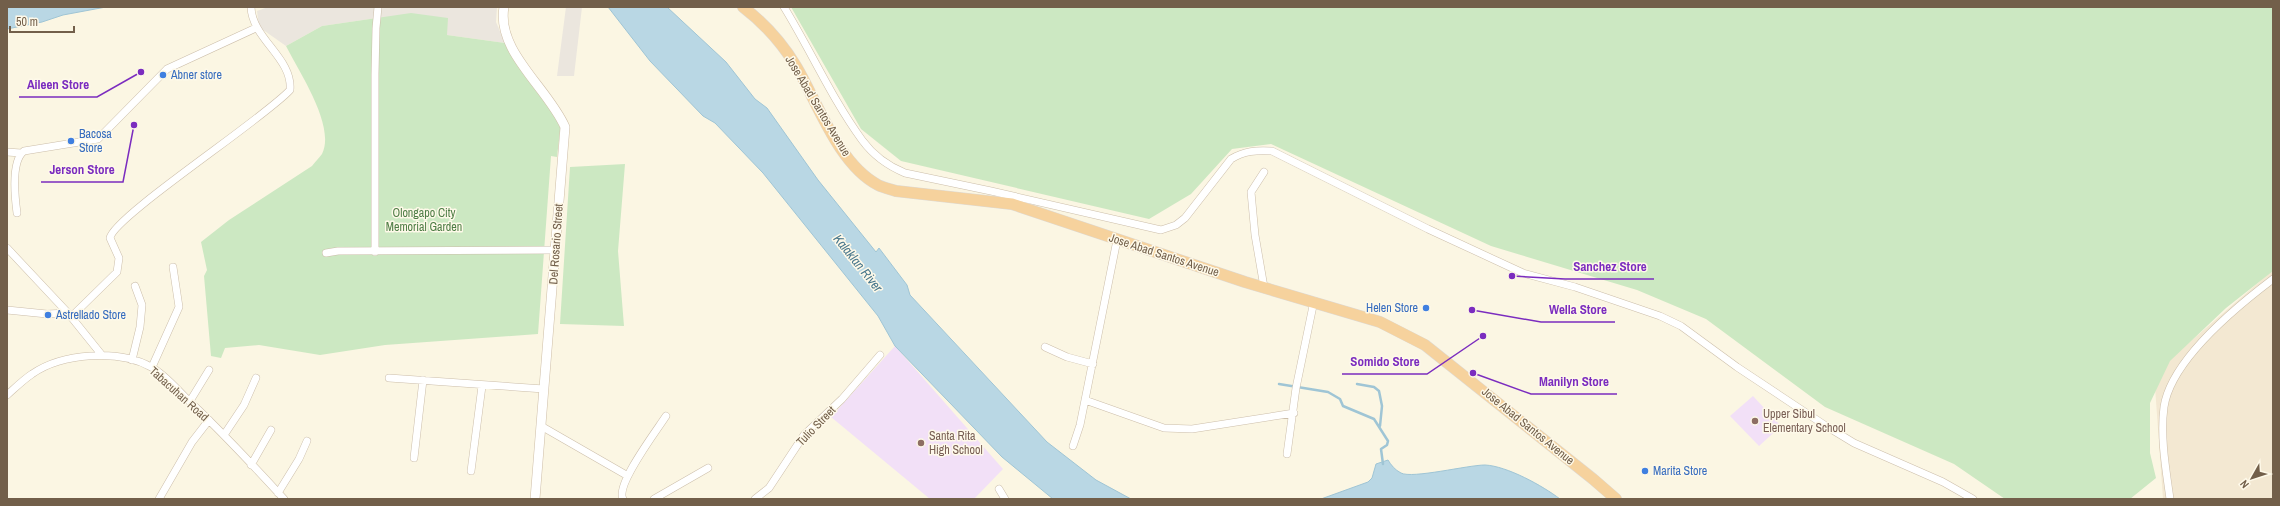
<svg xmlns="http://www.w3.org/2000/svg" width="2280" height="506" font-family="'Archivo Narrow',sans-serif">
	<style>
		.residential { fill: #f3e8d2 }
		.industrial { fill: #ebe6de }
		.education { fill: #f2e0f7 }
		.green { fill: #cce8c2 }
		.water { fill: #b9d7e4; stroke: #9fc5d5 }
		.lines { fill: none; stroke-linecap: round; stroke-linejoin: round }
		.stream { stroke: #9fc5d5; stroke-width: 2.5 }
		.minor-casing { stroke: #ccbeaa; stroke-width: 8 }
		.secondary-casing { stroke: #cfbfa8; stroke-width: 10 }
		.trunk-casing { stroke: #ddd9d4; stroke-width: 12 }
		.minor { stroke: #fff; stroke-width: 7 }
		.secondary { stroke: #fff; stroke-width: 9 }
		.trunk { stroke: #f6d29d; stroke-width: 11 }
		.shop-dot { fill: #3f7fe0; stroke: #fef9e9; stroke-width: 1.5 }
		.education-dot { fill: #8d6e63; stroke: #fef9e9; stroke-width: 1.5 }
		.labels { text-anchor: middle; dominant-baseline: central; stroke-width: 3; stroke-linejoin: round; paint-order: stroke }
		.shop-label { font-size: 12px; fill: #366cbe; stroke: #fef9e9; text-anchor: start }
		.street-label { font-size: 12px; fill: #725f4a; stroke: #fef9e9 }
		.park-label { font-size: 12px; fill: #4e7d45; stroke: #fef9e9 }
		.education-label { font-size: 12px; fill: #785e54; stroke: #fef9e9; text-anchor: start }
		.water-label { font-size: 13px; font-style: italic; fill: #48778c; stroke: #fef9e9 }
		.leader { fill: none; stroke: #7b2cbf; stroke-width: 1.5 }
		.callout-dot { fill: #7b2cbf; stroke: #fef9e9; stroke-width: 1.5 }
		.callout-label { font-size: 13px; text-anchor: middle; font-weight: bold; fill: #7b2cbf; stroke: #fef9e9; stroke-width: 3; stroke-linejoin: round; paint-order: stroke }
	</style>
	<rect width="100%" height="100%" fill="#fbf6e3"/>
	<path class="residential" d="M2273,270V499H2163L2154,373Z"/>
	<path class="industrial" d="M268,7H497L496,22L505,43L447,35L377,18L322,26L286,46L259,27L257,11Z
		M566,7H582L574,76H557Z"/>
	<path class="education" d="M895,346L1003,469L974,499H930L831,417Z
		M1753,396L1781,426L1759,446L1730,416Z"/>
	<path class="green" d="M791,7H2273V271L2226,308L2170,361L2150,403V453L2156,478L2130,499H2005L1954,464L1825,407L1706,319L1637,290L1491,246L1271,144L1232,149L1191,194L1149,219L901,161L861,129Z
		M411,13L448,18L447,35L505,43L561,123L557,157L551,156L538,334L385,345L320,355L259,345L225,348L221,358L211,356L204,276L207,270L201,242L229,220L312,166C315,162 319,158 322,154C336,126 299,72 286,46L322,26Z
		M625,164L618,251L624,326L560,324L570,167Z"/>
	<path class="water" d="M7,7H106L63,15L42,22L7,29Z
		M608,7H667L726,62L755,99L767,108L818,180L876,252L879,248L907,285L910,295L1047,442L1096,480L1131,499H1053L1002,457L895,346L878,316L763,173L715,123L703,116L650,61Z
		M1388,460C1391,465 1395,470 1401,473C1412,479 1468,465 1485,465C1507,466 1543,486 1560,499H1321L1368,482L1372,478L1376,464Z"/>
	<g class="lines">
		<path class="stream" d="M1279,384L1328,392L1340,399L1343,406L1374,419L1388,441L1387,445L1381,449L1383,464
			M1357,384L1374,387L1379,391L1382,406L1380,426"/>
		<g class="minor-casing">
			<path id="minor" d="M784,7C811,51 832,99 862,140C873,155 888,166 905,173L991,191L1161,230L1176,225L1185,218L1231,159C1244,151 1256,150 1272,151L1428,229L1523,273L1575,287L1660,316L1681,326L1737,367L1826,426L1854,443L1943,482L1973,499
				M7,152L21,153
				M17,213C15,198 11,161 24,151L98,139L167,69L256,28
				M7,248L68,313L101,354
				M375,252V74L376,28L378,7
				M326,253L338,251L556,250
				M1264,287L1255,235L1251,192L1264,172
				M7,310L47,314L68,313
				M71,317L117,272L119,258L110,238C113,217 265,118 290,90C293,58 252,39 251,7
				M1045,347L1067,357L1093,364
				M132,360L140,327L142,305L135,286
				M152,367L179,307L173,267
				M389,378L544,389
				M7,395C15,388 23,380 32,374C62,353 119,349 151,367C164,374 175,387 185,397C219,429 252,464 284,499
				M1085,400L1164,428L1192,429L1294,413
				M190,401L209,370
				M541,426L628,476
				M224,435L244,405L256,378
				M1073,446L1080,425L1117,240
				M1287,454L1296,388L1314,301
				M414,458L423,380
				M251,465L271,430
				M471,471L482,386
				M999,489L1005,499
				M278,493L299,459L307,441
				M159,499L192,442L209,420
				M623,499C615,485 657,430 666,416
				M654,499L708,468
				M755,499L769,488L804,435L842,399L880,355
				M2170,499C2166,470 2160,437 2164,407C2171,360 2236,307 2273,279"/>
		</g>
		<g class="secondary-casing">
			<path id="secondary" d="M504,7C496,51 548,88 565,127L535,499"/>
		</g>
		<g class="trunk-casing">
			<path id="trunk" d="M743,7C764,23 782,43 796,66C818,103 838,164 878,185C884,188 890,189 896,191L1012,204L1245,282L1380,322L1425,345L1593,479L1616,499"/>
		</g>
		<use href="#minor" class="minor"/>
		<use href="#secondary" class="secondary"/>
		<use href="#trunk" class="trunk"/>
	</g>
	<g class="shop-dot">
		<circle cx="163" cy="75" r="4"/>
		<circle cx="71" cy="141" r="4"/>
		<circle cx="1426" cy="308" r="4"/>
		<circle cx="48" cy="315" r="4"/>
		<circle cx="1645" cy="471" r="4"/>
	</g>
	<g class="education-dot">
		<circle cx="1755" cy="421" r="4"/>
		<circle cx="921" cy="443" r="4"/>
	</g>
	<g class="labels">
		<g class="shop-label">
			<text x="171" y="75">Abner store</text>
			<text x="79" y="134">Bacosa<tspan x="79" dy="14">Store</tspan></text>
			<text x="1418" y="308" text-anchor="end">Helen Store</text>
			<text x="56" y="315">Astrellado Store</text>
			<text x="1653" y="471">Marita Store</text>
		</g>
		<g class="street-label">
			<text transform="translate(818 106) rotate(59)">Jose Abad Santos Avenue</text>
			<text transform="translate(556 244) rotate(-86)">Del Rosario Street</text>
			<text transform="translate(1164 255) rotate(18)">Jose Abad Santos Avenue</text>
			<text transform="translate(179 394) rotate(42)">Tabacuhan Road</text>
			<text transform="translate(816 426) rotate(-46)">Tulio Street</text>
			<text transform="translate(1528 426) rotate(39)">Jose Abad Santos Avenue</text>
		</g>
		<g class="park-label">
			<text x="424" y="213">Olongapo City<tspan x="424" dy="14">Memorial Garden</tspan></text>
		</g>
		<g class="education-label">
			<text x="1763" y="414">Upper Sibul<tspan x="1763" dy="14">Elementary School</tspan></text>
			<text x="929" y="436">Santa Rita<tspan x="929" dy="14">High School</tspan></text>
		</g>
		<g class="water-label">
			<text transform="translate(858 263) rotate(51)">Kalaklan River</text>
		</g>
	</g>
	<path class="leader" d="M141 72L97 97H19M134 125L123 182H41M1512 276L1565 279H1654M1472 310L1541 322H1615M1483 336L1427 374H1342M1473 373L1531 394H1617"/>
	<g class="callout-dot">
		<circle cx="141" cy="72" r="4"/>
		<circle cx="134" cy="125" r="4"/>
		<circle cx="1512" cy="276" r="4"/>
		<circle cx="1472" cy="310" r="4"/>
		<circle cx="1483" cy="336" r="4"/>
		<circle cx="1473" cy="373" r="4"/>
	</g>
	<g class="callout-label">
		<text x="58" y="89">Aileen Store</text>
		<text x="82" y="174">Jerson Store</text>
		<text x="1610" y="271">Sanchez Store</text>
		<text x="1578" y="314">Wella Store</text>
		<text x="1385" y="366">Somido Store</text>
		<text x="1574" y="386">Manilyn Store</text>
	</g>
	<rect width="2280" height="506" fill="none" stroke="#725f4a" stroke-width="16"/>
	<g transform="translate(2252 478) rotate(231)" stroke="#fef9e9" stroke-width="3" paint-order="stroke">
	<path d="M0-3L7 15L0 10L-7 15Z" fill="#725f4a"/>
	<text y="-6" font-size="11" font-weight="bold" text-anchor="middle" fill="#725f4a">N</text>
	</g>
	<path d="M10 26v6h64v-6" fill="none" stroke="#725f4a" stroke-width="2"/>
	<text x="16" y="26" font-size="12" fill="#725f4a" stroke="#fef9e9" stroke-width="3" paint-order="stroke">50 m</text>
</svg>
